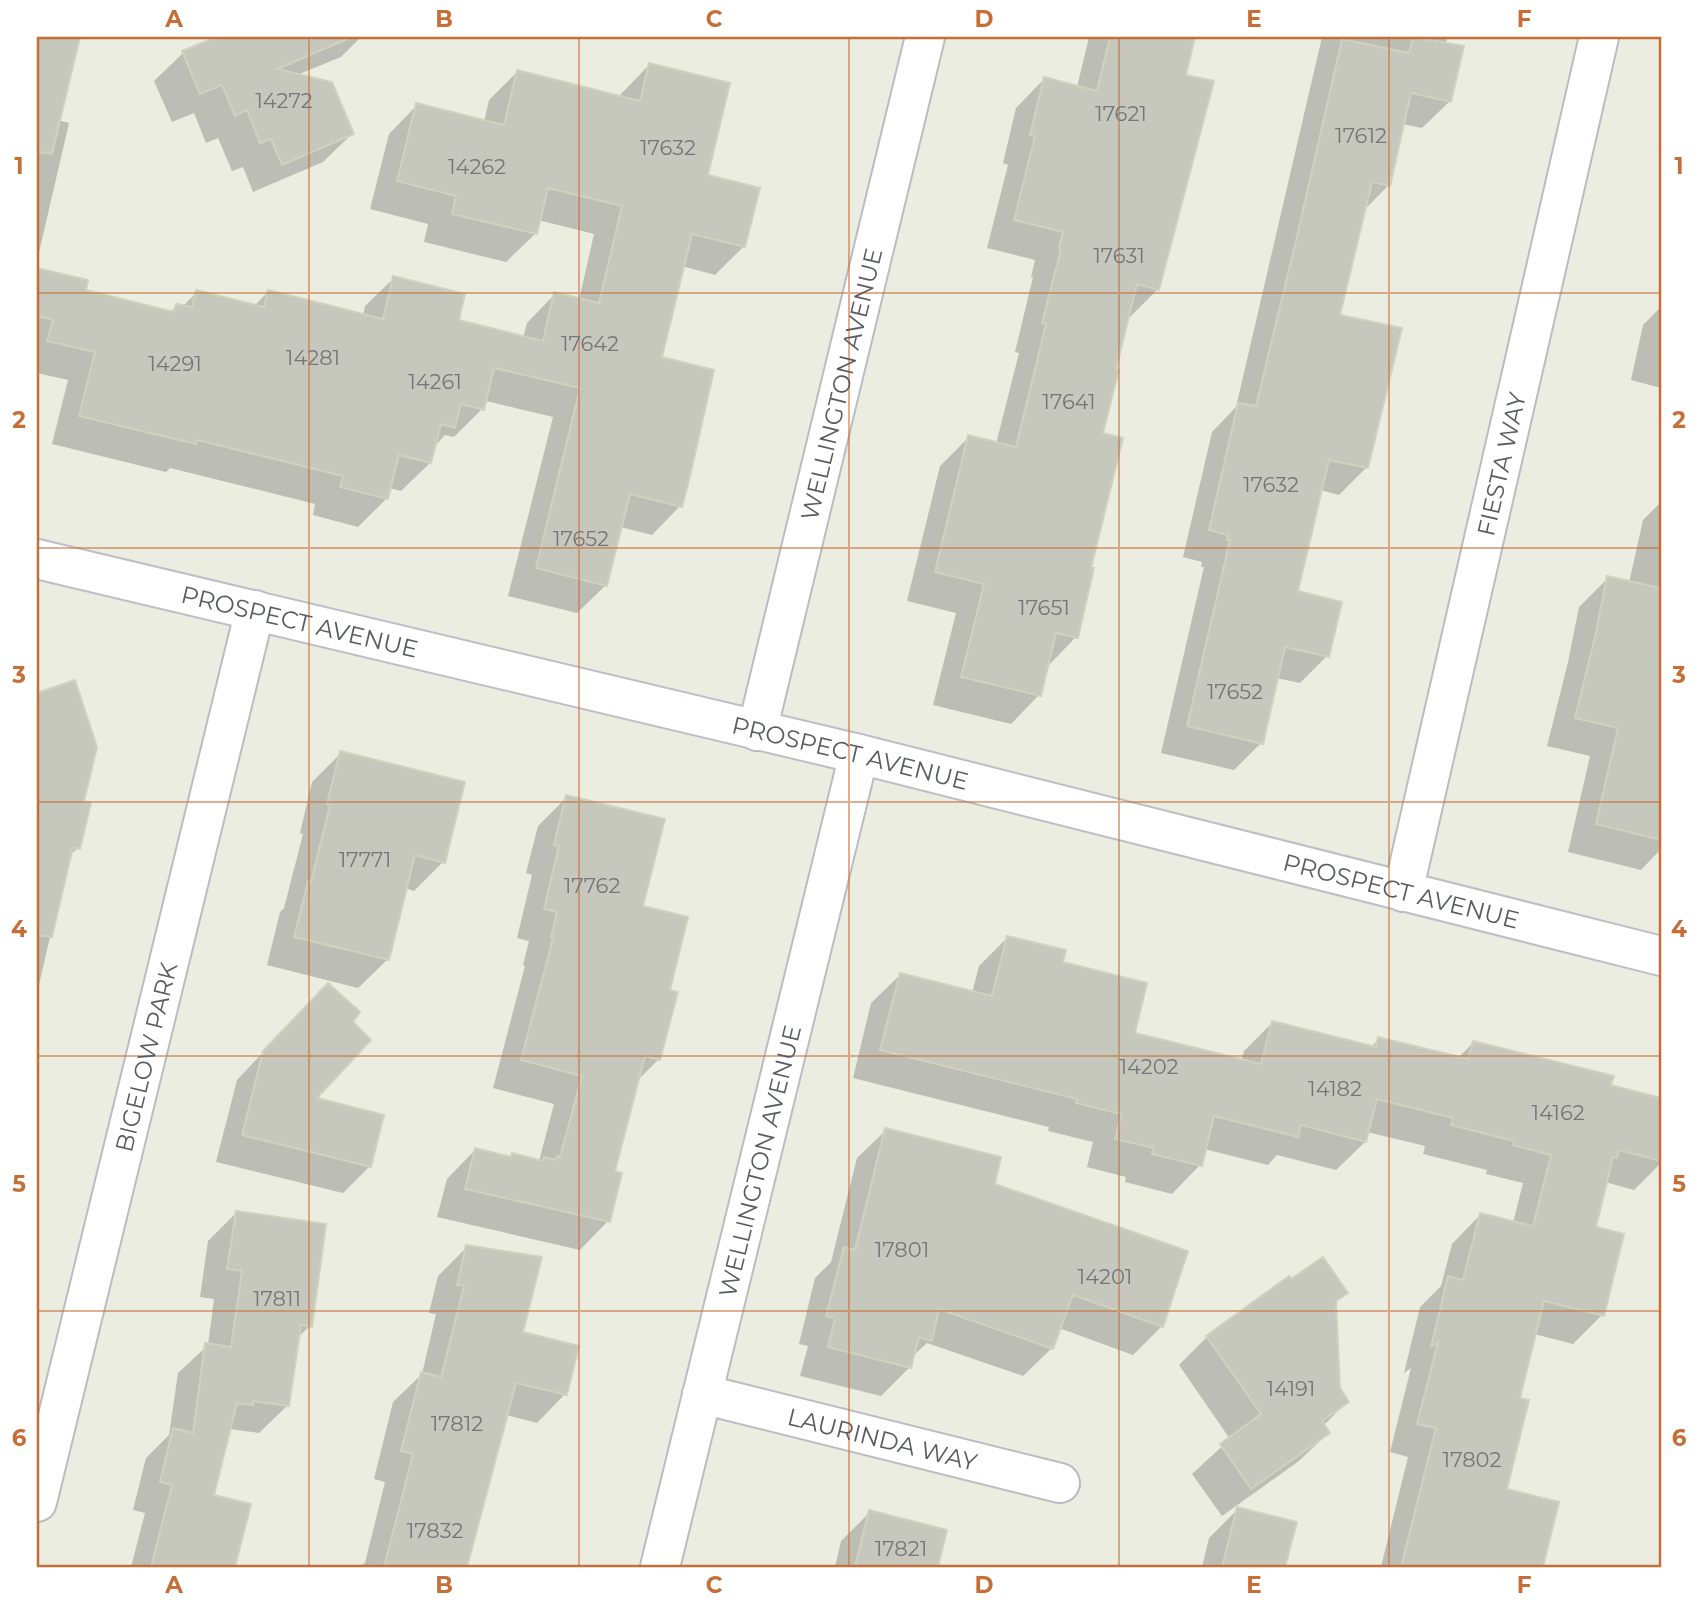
<svg xmlns="http://www.w3.org/2000/svg" width="1698" height="1604" font-family="Montserrat,sans-serif">
	<style>
		.shadow { fill: #0003 }
		.building { fill: #c7c8bd; stroke: #d1d1bf; stroke-width: 2 }
		.lines { fill: none; stroke-linecap: round; stroke-linejoin: round }
		.street-casing { stroke: #bbbcc3; stroke-width: 42 }
		.secondary-casing { stroke: #bebec7; stroke-width: 42 }
		.street { stroke: #fff; stroke-width: 38 }
		.secondary { stroke: #fff; stroke-width: 38 }
		.grid { fill: none; stroke: #c66e37; stroke-width: 2; stroke-opacity: 0.55 }
		.labels { text-anchor: middle; dominant-baseline: central; stroke-width: 5; stroke-linejoin: round; paint-order: stroke }
		.number-label { font-size: 21px; fill: #747679 }
		.street-label { font-size: 24px; fill: #595b62; stroke: #fff }
		.neatline { fill: none; stroke: #c66e37; stroke-width: 2.5 }
		.grid-label { font-size: 23px; text-anchor: middle; font-weight: bold; fill: #c66e37 }
	</style>
	<rect width="100%" height="100%" fill="#ecede1"/>
	<path class="shadow" d="M37,37H78L58,120L69,123L37,261Z
		M219,37H361L341,57L297,75L352,134L323,162L253,192L243,167L232,171L218,138L206,143L194,113L172,122L154,81L183,53Z
		M1089,37H1193L1184,76L1158,289L1129,318L1127,317L1101,434L1089,569L1076,637L1048,666L1039,695L1011,724L933,705L956,613L907,601L940,466L969,437L996,444L1019,353L1015,352L1033,277H1031L1035,260L987,248L1008,165L1003,163L1016,108L1044,79L1077,87Z
		M1322,37H1447L1446,44L1450,101L1422,128L1402,124L1389,185L1363,211L1338,316L1367,467L1339,495L1320,490L1296,593L1327,656L1300,683L1276,678L1261,743L1234,770L1161,753L1204,567H1201L1202,562L1183,557L1212,432L1236,407Z
		M649,65L744,246L715,275L682,266L660,359L680,506L652,535L620,527L606,585L577,613L508,596L553,417L486,401L482,409L454,437L445,435L434,447L430,463L401,491L389,488L387,498L358,527L313,515L315,504L170,468L166,472L52,444L68,380L37,373V270L86,282L84,291L170,313L177,305L182,307L197,292L254,306L268,292L363,316L365,306L394,278L456,322L523,338L527,323L555,294L579,300L594,234L538,220L535,234L506,262L424,242L428,224L370,209L389,134L417,105L484,122L489,100L517,72L620,98L621,94Z
		M1661,307V388L1631,380L1643,325Z
		M1661,502V849L1641,870L1568,852L1590,756L1547,746L1568,662L1579,607L1608,578L1629,583L1643,520Z
		M74,683L82,803L78,848L69,856L37,993V695Z
		M341,753L443,862L414,891L405,888L387,960L358,988L267,965L280,912L284,908L303,834L300,833L312,782Z
		M567,797L641,907L668,991L659,1059L637,1081L613,1172L608,1221L580,1250L437,1217L447,1179L475,1150L508,1159L512,1155L539,1161L554,1104L493,1088L525,966L523,965L529,941L517,938L532,875L526,873L538,826Z
		M1007,938L1061,963L1132,1034L1241,1061L1244,1051L1273,1022L1370,1048L1379,1039L1458,1058L1473,1043L1609,1086L1661,1100V1163L1634,1190L1605,1182L1594,1229L1602,1315L1573,1344L1534,1334L1518,1399L1505,1490L1557,1503L1541,1567H1381L1408,1457L1390,1452L1411,1368L1404,1373L1420,1307L1441,1286L1452,1244L1480,1215L1513,1223L1523,1183L1486,1174L1487,1170L1423,1154L1425,1146L1367,1132L1365,1142L1336,1170L1277,1155L1268,1165L1204,1149L1200,1165L1172,1194L1125,1182L1126,1177L1087,1167L1093,1142L1048,1131L1049,1127L853,1078L871,1003L900,975L972,993L979,966Z
		M301,1012L314,1099L370,1166L343,1193L216,1162L237,1080Z
		M886,1130L993,1185L1162,1326L1133,1355L1059,1328L1052,1348L1023,1376L927,1343L912,1357L910,1367L881,1396L800,1376L808,1346L799,1344L815,1278L831,1262L857,1158Z
		M236,1213L310,1326L297,1338L288,1405L259,1433L229,1429L212,1497L248,1506L233,1567H131L145,1513L133,1510L146,1458L169,1435L178,1373L208,1345L214,1299L200,1297L208,1241Z
		M467,1247L521,1333L565,1394L537,1423L506,1415L487,1478L465,1567H359L365,1563L385,1482L374,1479L393,1402L422,1374L436,1314L429,1313L438,1276Z
		M1291,1282L1345,1293L1335,1304L1339,1389L1347,1402L1323,1426L1328,1433L1299,1461L1222,1516L1192,1474L1230,1439L1179,1365L1207,1337Z
		M1238,1509L1294,1523L1283,1567H1202L1209,1538Z
		M870,1512L945,1531L936,1567H835L841,1541Z"/>
	<path class="building" d="M37,37H80L52,154L37,152Z
		M216,37H352L277,69L332,82L354,134L282,165L271,139L260,143L247,110L235,116L222,85L200,94L182,51Z
		M1110,37H1195L1186,75L1214,81L1159,290L1137,284L1116,369L1119,370L1103,433L1123,438L1091,568H1094L1078,638L1056,633L1041,696L961,677L984,584L935,572L968,435L1016,447L1046,324L1042,323L1061,249L1059,248L1063,232L1014,220L1035,136L1030,135L1044,77L1097,91Z
		M1413,37L1464,46L1451,102L1411,93L1390,186L1372,182L1340,315L1402,328L1368,468L1329,460L1298,591L1342,602L1329,657L1285,647L1263,744L1187,726L1230,540H1227L1228,535L1209,530L1238,403L1256,406L1298,232L1342,39L1409,53Z
		M649,63L730,83L708,175L760,188L745,247L692,234L662,357L714,370L691,472L682,507L630,494L607,586L536,568L580,388L494,368L484,410L461,404L455,428L441,424L431,463L399,455L388,499L340,487L343,476L197,440L196,444L79,416L95,352L47,341L53,320L37,316V268L88,280L86,290L174,312L176,304L192,307L196,290L264,307L268,290L383,319L393,276L465,294L459,320L543,341L554,292L599,303L622,206L548,188L537,234L452,214L456,196L397,181L416,103L504,125L517,70L640,101Z
		M1607,576L1661,588V840L1596,824L1618,728L1575,718L1596,632Z
		M75,680L97,747L84,801L91,803L80,849L73,847L52,937L37,935V693Z
		M340,751L465,782L445,863L415,855L389,960L294,937L308,881L311,882L330,805L327,804Z
		M566,795L665,819L643,906L688,917L670,990L678,992L660,1060L645,1056L615,1171L622,1173L610,1222L465,1189L475,1148L511,1157L512,1153L543,1161L544,1157L556,1160L557,1156L560,1157L582,1076L521,1060L553,938L551,937L557,912L544,909L559,846L554,845Z
		M1007,936L1066,950L1063,962L1147,983L1135,1033L1261,1064L1272,1021L1376,1047L1378,1037L1468,1059L1473,1041L1614,1076L1611,1085L1661,1098V1161L1619,1150L1617,1158L1613,1157L1596,1227L1624,1234L1604,1316L1544,1301L1520,1398L1529,1400L1507,1489L1559,1502L1543,1567H1401L1436,1428L1417,1424L1438,1342L1431,1347L1448,1276L1463,1280L1480,1213L1533,1226L1551,1155L1513,1145L1514,1141L1451,1125L1453,1118L1377,1099L1366,1142L1301,1125L1298,1137L1214,1116L1202,1166L1152,1154L1154,1148L1115,1139L1121,1114L1076,1103L1077,1099L880,1050L900,973L992,996Z
		M328,983L360,1012L353,1022L371,1040L317,1098L384,1115L371,1167L242,1135L263,1051Z
		M885,1128L1001,1157L995,1184L1188,1251L1163,1327L1073,1295L1053,1349L939,1309L932,1341L919,1337L911,1368L828,1347L835,1318L826,1316L844,1247L855,1250Z
		M236,1211L326,1224L312,1327L301,1325L289,1406L253,1401V1405L237,1403L214,1495L251,1504L235,1567H151L172,1485L160,1482L173,1428L193,1433L205,1343L231,1347L242,1271L227,1269Z
		M466,1245L542,1257L523,1332L579,1346L567,1395L516,1383L467,1567H384L413,1454L401,1451L421,1372L441,1377L464,1286L457,1285Z
		M1323,1257L1348,1293L1336,1301L1340,1388L1349,1402L1322,1421L1330,1433L1251,1489L1220,1444L1261,1414L1206,1336L1289,1276L1291,1279Z
		M1237,1507L1297,1522L1285,1567H1222Z
		M869,1510L947,1530L938,1567H855Z"/>
	<g class="lines">
		<g class="street-casing">
			<g id="street">
				<path id="s1" d="M757,731L925,37"/>
				<path id="s2" d="M1403,892L1599,37"/>
				<path id="s3" d="M702,1394L1060,1483"/>
				<path id="s4" d="M37,1502L255,610"/>
				<path id="s5" d="M660,1567L859,754"/>
			</g>
		</g>
		<g class="secondary-casing">
			<g id="secondary">
				<path id="s6" d="M37,559L859,754L1661,956"/>
			</g>
		</g>
		<use href="#street" class="street"/>
		<use href="#secondary" class="secondary"/>
	</g>
	<path class="grid" d="M309,37V1567M579,37V1567M849,37V1567M1119,37V1567M1389,37V1567M37,293H1661M37,548H1661M37,802H1661M37,1056H1661M37,1311H1661"/>
	<g class="labels">
		<g class="number-label">
			<text x="284" y="100">14272</text>
			<text x="1121" y="113">17621</text>
			<text x="1361" y="135">17612</text>
			<text x="668" y="147">17632</text>
			<text x="477" y="166">14262</text>
			<text x="1119" y="255">17631</text>
			<text x="590" y="343">17642</text>
			<text x="313" y="357">14281</text>
			<text x="175" y="363">14291</text>
			<text x="435" y="381">14261</text>
			<text x="1069" y="401">17641</text>
			<text x="1271" y="484">17632</text>
			<text x="581" y="538">17652</text>
			<text x="1044" y="607">17651</text>
			<text x="1235" y="691">17652</text>
			<text x="365" y="859">17771</text>
			<text x="592" y="885">17762</text>
			<text x="1149" y="1066">14202</text>
			<text x="1335" y="1088">14182</text>
			<text x="1558" y="1112">14162</text>
			<text x="902" y="1249">17801</text>
			<text x="1105" y="1276">14201</text>
			<text x="277" y="1298">17811</text>
			<text x="1291" y="1388">14191</text>
			<text x="457" y="1423">17812</text>
			<text x="1472" y="1459">17802</text>
			<text x="435" y="1530">17832</text>
			<text x="901" y="1548">17821</text>
		</g>
		<g class="street-label">
			<text stroke="none"><textPath href="#s1" startOffset="357">WELLINGTON AVENUE</textPath></text>
			<text stroke="none"><textPath href="#s2" startOffset="439">FIESTA WAY</textPath></text>
			<text stroke="none"><textPath href="#s6" startOffset="270">PROSPECT AVENUE</textPath></text>
			<text stroke="none"><textPath href="#s6" startOffset="836">PROSPECT AVENUE</textPath></text>
			<text stroke="none"><textPath href="#s6" startOffset="1404">PROSPECT AVENUE</textPath></text>
			<text stroke="none"><textPath href="#s4" startOffset="458">BIGELOW PARK</textPath></text>
			<text stroke="none"><textPath href="#s5" startOffset="418">WELLINGTON AVENUE</textPath></text>
			<text stroke="none"><textPath href="#s3" startOffset="186">LAURINDA WAY</textPath></text>
		</g>
	</g>
	<rect width="1698" height="1604" fill="none" stroke="#ffffff" stroke-width="77"/>
	<rect x="38" y="38" width="1622" height="1528" class="neatline"/>
	<g class="grid-label">
		<text x="174" y="27">A</text>
		<text x="444" y="27">B</text>
		<text x="714" y="27">C</text>
		<text x="984" y="27">D</text>
		<text x="1254" y="27">E</text>
		<text x="1524" y="27">F</text>
		<text x="19" y="174">1</text>
		<text x="1679" y="174">1</text>
		<text x="19" y="428">2</text>
		<text x="1679" y="428">2</text>
		<text x="19" y="683">3</text>
		<text x="1679" y="683">3</text>
		<text x="19" y="937">4</text>
		<text x="1679" y="937">4</text>
		<text x="19" y="1192">5</text>
		<text x="1679" y="1192">5</text>
		<text x="19" y="1446">6</text>
		<text x="1679" y="1446">6</text>
		<text x="174" y="1593">A</text>
		<text x="444" y="1593">B</text>
		<text x="714" y="1593">C</text>
		<text x="984" y="1593">D</text>
		<text x="1254" y="1593">E</text>
		<text x="1524" y="1593">F</text>
	</g>
</svg>
